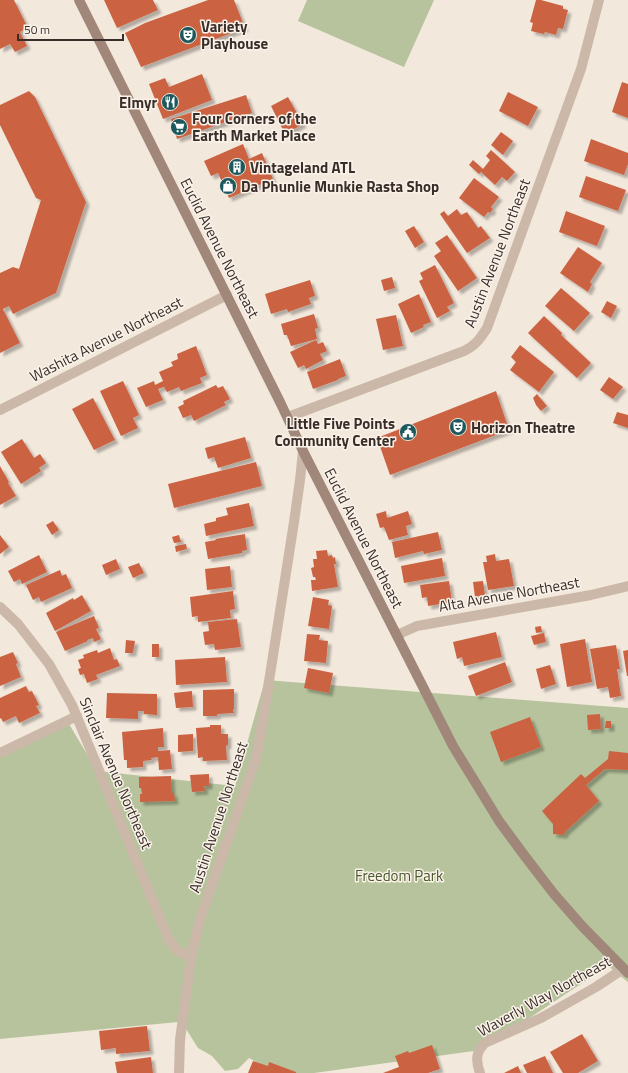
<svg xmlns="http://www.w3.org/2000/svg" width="628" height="1073" font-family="'Titillium Web',sans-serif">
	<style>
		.green { fill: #b6c39c }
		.building { fill: #cb6343; filter: url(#shadow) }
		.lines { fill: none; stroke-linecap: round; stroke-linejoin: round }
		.street { stroke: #ccb8a8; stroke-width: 10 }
		.secondary { stroke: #a08779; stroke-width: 10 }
		.labels { text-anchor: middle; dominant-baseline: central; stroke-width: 3; stroke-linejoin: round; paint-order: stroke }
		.poi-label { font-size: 15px; font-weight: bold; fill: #382d28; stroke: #faf2e9; text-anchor: start }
		.street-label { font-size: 15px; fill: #382d28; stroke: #faf2e9 }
		.park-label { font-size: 15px; fill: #48582b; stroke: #faf2e9 }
	</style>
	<defs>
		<filter id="shadow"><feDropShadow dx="3.5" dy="3.5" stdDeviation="1" flood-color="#0004"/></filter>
	</defs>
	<rect width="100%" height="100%" fill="#f3e8dc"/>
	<path class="green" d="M307,0H434L404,67L298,21Z
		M265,680L628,708V982L608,966L481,1050L314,1073H277L249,1058L238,1069L225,1071L212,1056L198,1048L183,1024L178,1022L0,1039V755L69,724L97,771L235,786Z"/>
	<path class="building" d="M0,0H14L28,28L20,32L27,46L15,52L10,44L0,49Z
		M104,0H153L158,10L117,28Z
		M208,0H234L245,28L141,67L125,33L145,23Z
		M536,0H541L563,6V9L568,10L563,29L558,28L556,35L545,32L544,34L531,31L533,23L530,22Z
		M202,74L212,100L163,119L149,84L165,78L169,87Z
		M622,82L628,84V118L612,112Z
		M29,91L35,97L86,202L56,293L13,314L9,306L3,309L20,343L0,353V273L13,267L19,269L41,200L36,198L0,125V105Z
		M508,92L538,107L528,126L499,111Z
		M246,95L252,113L177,139L171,119Z
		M288,97L303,124L285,134L271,106Z
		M501,132L513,141L503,155L491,145Z
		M591,139L628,153V164L624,175L584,161Z
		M243,144L249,159L262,153L273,179L229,198L218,173L211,176L204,161Z
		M491,150L515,172L507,181L502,177L495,185L481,172L479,174L469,165L473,160L483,169L490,160L486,156Z
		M586,176L626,190L618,211L579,197Z
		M474,178L499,197L491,207L493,209L490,213L488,212L484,217L459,198Z
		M457,209L461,215L467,212L478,228L481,226L490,238L467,253L440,214L444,211L448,216Z
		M566,211L605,226L597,246L559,232Z
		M414,226L424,242L415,248L405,231Z
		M447,235L477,278L458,291L434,256L441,251L435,243Z
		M578,247L602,263L590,282L592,284L588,292L560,273Z
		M435,265L454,303L447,307L450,311L437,318L419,281L423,279L420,273Z
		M392,277L395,288L384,291L381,280Z
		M310,280L315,296L309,298L311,304L288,312L287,309L271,314L265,294Z
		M561,288L590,313L574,331L545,306Z
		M419,294L431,322L423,325L424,327L411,333L398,304Z
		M607,301L617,306L611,318L601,312Z
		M314,314L318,328L315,329L317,339L291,346L287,335H284L281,324Z
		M396,315L403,346L383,350L376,319Z
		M544,316L562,333L561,335L591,363L577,378L528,333Z
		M316,340L318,344L323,342L327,351L320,354L323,360L306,369L304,365L298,368L290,352Z
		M520,345L554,372L539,392L510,370L516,362L511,357Z
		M196,346L207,375L200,378L202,383L181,391L179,387L167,392L164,387L158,389L163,400L146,407L137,388L154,381L155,385L163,381L159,372L173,366L171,362L178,359L177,354Z
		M340,359L346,376L338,379V380L313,389L307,372Z
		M609,377L623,387L613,399L600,390Z
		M123,381L139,415L133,418L138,428L121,436L100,391Z
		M216,385L218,388L223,386L230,399L224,402L226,405L194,421L191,415L183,418L178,407L184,404L183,401Z
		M496,391L509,430L390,475L377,438Z
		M537,394L547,406L541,411L536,405L533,398Z
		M93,398L115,440L94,450L72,409Z
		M617,412L628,415V428L613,423Z
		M245,437L251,458L218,468L214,457L208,459L205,448Z
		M22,439L34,458L40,454L46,463L39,468L41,471L21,484L1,452Z
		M256,462L262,486L174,508L168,484Z
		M0,466L9,482L8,483L16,496L0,505Z
		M249,503L254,526L206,536L204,524L216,521V518L228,515L226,508Z
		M386,511L387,518L408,511L412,524L406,526L408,535L389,540L384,527L380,528L376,514Z
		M53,521L59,530L52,535L46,525Z
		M438,532L442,550L424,554L423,551L395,558L392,542Z
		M245,534L247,550L242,551V553L208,559L205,542L216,540L215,539Z
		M0,535L9,547L0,554Z
		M179,535L181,542L174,543L172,537Z
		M186,544L187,549L176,552L175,546Z
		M327,550L328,556L332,555L333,558L335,557L336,564H334L338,587L312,591L311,580H316L315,577H313L311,568L314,567L313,559H317L316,551Z
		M495,554L496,561L509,559L514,586L488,590L483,562H487L486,556Z
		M39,555L47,572L22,584L20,579L14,582L8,571Z
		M442,558L445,576L404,583L401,566Z
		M116,559L120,569L106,575L102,565Z
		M139,563L144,573L133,578L128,567Z
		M230,566L232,587L207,590L205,569Z
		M60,570L62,576L66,574L72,588L41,602L39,597L33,600L26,585Z
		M449,581L452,602L428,606L427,597L422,598L420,585Z
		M483,581L485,595L475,597L473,582Z
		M233,591L235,609L230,610L231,618L198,622V616L192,617L190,597Z
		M82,595L91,611L55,631L46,613L73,598L74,600Z
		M313,597L329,600L328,605L332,606L329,629L308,626Z
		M94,616L99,628L96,629L101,639L94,642L93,638L87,640L88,641L65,651L56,632Z
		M237,619L241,647L215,650L214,644L205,645L203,632L209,631L208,622Z
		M541,626L542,632L536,633L535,627Z
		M496,632L502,657L464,666L462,657L457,659L453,642Z
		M544,633L546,642L534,645L531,636Z
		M307,634L320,635L319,640L328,641L326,663L304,661Z
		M585,639L592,682L567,687L560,644Z
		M126,640L135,641L133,653H125Z
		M152,644H159V657H152Z
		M616,645L620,669H617L621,696L610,698L608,687L597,689L590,649Z
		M110,648L114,660L117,659L120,666L96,675L98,679L87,683L84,674L80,675L78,669L81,668L78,660L84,658L83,655L97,650L98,653Z
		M628,650V676H627L623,651Z
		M13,652L18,663L16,664L21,677L0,686V657Z
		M225,657L227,682L176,685L175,660Z
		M505,662L512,682L476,696L468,676Z
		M550,665L556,684L541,689L536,669Z
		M308,668L333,673L329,693L304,688Z
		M26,686L29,692L32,691L39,705L36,706L40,713L19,723L16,716L3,722L1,718L0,719V698Z
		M234,689V709L233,710L234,713L217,714V716H203V690Z
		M192,691L193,707L176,708L174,693Z
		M107,693L157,694V715L144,714V711H138V719L106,718Z
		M600,714L601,729L588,730L587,715Z
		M530,717L541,747L501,762L490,732Z
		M606,721H611V728H605Z
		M210,725H221V734H228V745L226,746L227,760L203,761V757L198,758L196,728L210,727Z
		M163,728L164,747H158V751L170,750L172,769L159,770L158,757L151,758L152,760L143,761V767L127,768V760H124L122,732Z
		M193,734V751L178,752V735Z
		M609,751L628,753V770L605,769L586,785L599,801L565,832L564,835L553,834V824L542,811L581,774L585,778L608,759Z
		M209,774V786H204L205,791L192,792L190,775Z
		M171,776L172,793H174L175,801L140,802V794H142L141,788H139V777Z
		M147,1026L150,1051L116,1054V1048L101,1050L99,1031Z
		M582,1034L598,1061L578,1073H563L550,1052Z
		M432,1045L440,1069L428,1073H383L399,1067L395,1056L408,1051L409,1053Z
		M545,1056L553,1073H527L523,1065Z
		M151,1057L153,1073H117L115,1062Z
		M253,1061L268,1066L269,1062L296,1072V1073H248Z
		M518,1066L521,1073H504Z"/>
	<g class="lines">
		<path class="street" d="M0,410L227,295
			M288,417L464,351C476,345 480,339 487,328L581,69L599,0
			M0,607L18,624L49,664L72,705L169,940L178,951L191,957
			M397,635L417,626L591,595L628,586
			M0,753L77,716
			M179,1073L180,1040L191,957L200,919L256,759L264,713L294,522L300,480L303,451
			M480,1073C476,1062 475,1052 485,1043L541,1018L596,987L623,969"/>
		<path class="secondary" d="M79,0L281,404L303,451L453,746L499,821L524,855L554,894L582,926L628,973"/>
	</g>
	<defs>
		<g id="theatre-disc" transform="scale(0.9)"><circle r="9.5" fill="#1c585c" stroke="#faf2e9"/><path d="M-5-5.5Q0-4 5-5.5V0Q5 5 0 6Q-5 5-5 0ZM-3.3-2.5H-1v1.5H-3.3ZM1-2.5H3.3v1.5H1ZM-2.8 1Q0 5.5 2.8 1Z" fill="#fff"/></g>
		<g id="restaurant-disc" transform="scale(0.9)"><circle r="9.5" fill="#1c585c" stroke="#faf2e9"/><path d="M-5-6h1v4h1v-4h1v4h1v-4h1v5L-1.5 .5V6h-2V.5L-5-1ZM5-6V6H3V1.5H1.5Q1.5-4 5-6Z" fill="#fff"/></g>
		<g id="supermarket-disc" transform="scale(0.9)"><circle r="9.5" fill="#1c585c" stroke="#faf2e9"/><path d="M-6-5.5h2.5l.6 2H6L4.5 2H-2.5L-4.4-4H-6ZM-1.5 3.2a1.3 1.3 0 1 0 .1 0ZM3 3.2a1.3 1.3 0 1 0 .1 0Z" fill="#fff"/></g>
		<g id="building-disc" transform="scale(0.9)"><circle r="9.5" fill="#1c585c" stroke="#faf2e9"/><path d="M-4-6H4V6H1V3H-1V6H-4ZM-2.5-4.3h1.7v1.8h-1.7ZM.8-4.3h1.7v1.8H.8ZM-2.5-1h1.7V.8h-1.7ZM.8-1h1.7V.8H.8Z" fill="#fff"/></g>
		<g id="shop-disc" transform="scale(0.9)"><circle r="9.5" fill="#1c585c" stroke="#faf2e9"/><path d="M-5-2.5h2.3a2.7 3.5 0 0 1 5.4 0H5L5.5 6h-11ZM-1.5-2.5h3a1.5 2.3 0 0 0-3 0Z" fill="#fff"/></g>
		<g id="civic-disc" transform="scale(0.9)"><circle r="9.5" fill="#1c585c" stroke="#faf2e9"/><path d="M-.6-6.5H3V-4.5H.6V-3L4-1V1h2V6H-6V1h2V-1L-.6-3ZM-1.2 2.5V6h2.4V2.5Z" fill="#fff"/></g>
	</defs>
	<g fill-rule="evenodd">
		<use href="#theatre-disc" x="188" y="35"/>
		<use href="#restaurant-disc" x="170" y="102"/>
		<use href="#supermarket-disc" x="179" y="127"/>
		<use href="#building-disc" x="237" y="167"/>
		<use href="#shop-disc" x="228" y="186"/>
		<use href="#theatre-disc" x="458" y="427"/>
		<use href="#civic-disc" x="408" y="432"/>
	</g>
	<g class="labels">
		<g class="poi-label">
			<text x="201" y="26">Variety<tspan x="201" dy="17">Playhouse</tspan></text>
			<text x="157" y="102" text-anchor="end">Elmyr</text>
			<text x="192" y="118">Four Corners of the<tspan x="192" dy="17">Earth Market Place</tspan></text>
			<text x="250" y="167">Vintageland ATL</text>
			<text x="241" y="186">Da Phunlie Munkie Rasta Shop</text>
			<text x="395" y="423" text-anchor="end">Little Five Points<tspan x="395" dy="17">Community Center</tspan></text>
			<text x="471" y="427">Horizon Theatre</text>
		</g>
		<g class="street-label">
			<text transform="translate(220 248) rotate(63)">Euclid Avenue Northeast</text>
			<text transform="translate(497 253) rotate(-69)">Austin Avenue Northeast</text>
			<text transform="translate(106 339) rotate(-27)">Washita Avenue Northeast</text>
			<text transform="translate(364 538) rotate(63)">Euclid Avenue Northeast</text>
			<text transform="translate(509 594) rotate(-10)">Alta Avenue Northeast</text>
			<text transform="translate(116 773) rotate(67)">Sinclair Avenue Northeast</text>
			<text transform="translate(218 817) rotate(-72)">Austin Avenue Northeast</text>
			<text transform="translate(544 996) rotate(-29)">Waverly Way Northeast</text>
		</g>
		<g class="park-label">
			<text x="399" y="875">Freedom Park</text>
		</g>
	</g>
	<path d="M18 34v6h105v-6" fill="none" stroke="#382d28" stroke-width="2"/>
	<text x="24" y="34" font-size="12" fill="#382d28" stroke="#faf2e9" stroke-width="3" paint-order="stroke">50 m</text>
</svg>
